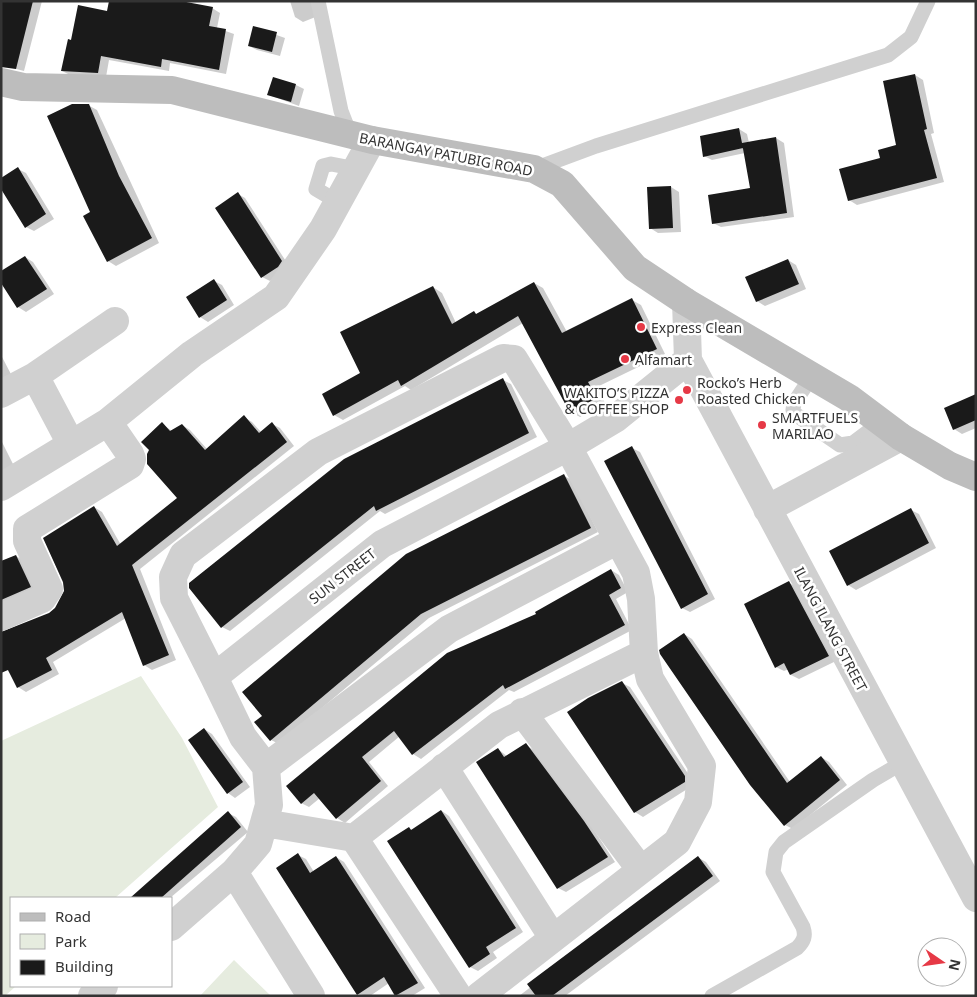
<svg xmlns="http://www.w3.org/2000/svg" width="977" height="997" font-family="'Noto Sans',sans-serif">
	<style>
		.green { fill: #e6ecdf }
		.shadow { fill: #0003 }
		.building { fill: #1a1a1a }
		.lines { fill: none; stroke-linecap: round; stroke-linejoin: round }
		.lane { stroke: #d0d0d0; stroke-width: 15 }
		.street { stroke: #d0d0d0; stroke-width: 28 }
		.secondary { stroke: #bdbdbd; stroke-width: 28 }
		.poi-dot { fill: #e63946; stroke: #fff; stroke-width: 2 }
		.labels { text-anchor: middle; dominant-baseline: central; stroke-width: 5; stroke-linejoin: round; paint-order: stroke }
		.street-label { font-size: 14px; fill: #333; stroke: #fff }
		.poi-label { font-size: 14px; fill: #333; stroke: #fff; text-anchor: start }
	</style>
	<rect width="100%" height="100%" fill="#fff"/>
	<path class="green" d="M141,676L182,738L218,807L115,898H11V986H16L5,996H1V741Z
		M234,960L271,996H200Z"/>
	<path class="shadow" d="M1,1H42L24,71L1,65Z
		M290,1H313L318,16L303,22L295,17Z
		M212,8L220,13L217,28L234,34L226,74L170,63L169,71L109,60L106,77L70,75L62,71L72,42L108,12Z
		M254,27L285,38L280,56L257,50L249,46Z
		M915,75L923,80L934,133L931,134L944,182L857,205L849,200L881,159L898,145Z
		M296,85L304,89L299,106L269,95Z
		M88,105L97,110L159,243L116,266L108,261L92,212Z
		M739,129L747,134L749,143L776,138L784,143L794,217L721,227L713,223L752,189L745,153L712,160L704,156Z
		M18,169L26,173L54,219L34,231L26,227Z
		M671,187L679,192L681,232L658,233L650,228L648,188Z
		M238,194L245,198L289,266L286,271L270,281L262,277Z
		M25,257L33,262L54,294L26,312L18,307Z
		M788,260L796,265L806,289L765,306L757,301Z
		M214,281L222,285L234,305L208,322L200,317Z
		M534,283L543,288L567,332L632,300L641,305L665,354L597,387L605,403L580,417L571,412L523,323L411,390L405,386L343,420L334,415L362,374L433,287L442,293L456,323L474,313L477,315Z
		M1,355L13,378L1,384Z
		M503,380L511,384L537,437L385,514L380,511L230,631L222,627Z
		M976,396V428L962,434L954,429Z
		M244,417L252,422L261,432L272,424L280,428L294,446L140,569L176,660L152,670L144,665L126,618L53,662L59,674L26,692L18,687L4,664L63,599L66,590L44,538L94,507L102,512L121,545L179,498L162,424L172,431L182,425L190,430L207,449Z
		M1,440L14,466L1,473Z
		M632,448L640,452L715,599L690,612L682,608Z
		M564,476L572,480L598,532L429,618L279,744L271,740Z
		M911,510L919,514L936,548L856,590L848,585Z
		M16,556L24,561L38,591L1,609V562Z
		M611,570L619,575L628,592L616,599L632,630L514,692L509,690L421,759L413,754L400,736L369,762L388,786L345,823L337,818L320,798L309,807L301,803L538,614Z
		M789,583L797,587L836,661L799,679L791,675L789,669L784,671L776,667Z
		M684,634L692,639L790,782L821,757L829,762L847,785L793,829L785,825Z
		M622,683L630,687L693,781L692,786L643,817L635,812L569,713Z
		M204,729L212,734L250,787L235,798L228,793Z
		M526,745L534,750L592,827L615,862L566,892L558,888L498,749L508,757Z
		M442,811L449,816L523,932L493,952L497,958L478,971L470,967L409,828L412,830Z
		M228,813L236,817L248,832L170,898H132Z
		M298,855L306,859L314,872L336,857L344,862L425,988L412,996H397L389,983L370,996L358,994Z
		M699,858L706,862L720,881L565,996H519Z"/>
	<path class="building" d="M1,1H33L16,69L1,67Z
		M109,1H181L213,7L209,26L226,29L219,70L162,59L161,67L101,56L98,73L61,71L68,39L71,40L78,5L107,11Z
		M253,26L277,32L272,52L248,46Z
		M915,74L927,129L924,130L937,178L848,201L839,169L880,158L878,150L896,145L883,81Z
		M273,77L296,84L291,102L267,95Z
		M72,104H89L119,176L152,238L107,262L83,216L90,212L47,116Z
		M739,128L743,148L703,157L700,136Z
		M776,137L787,213L712,224L708,195L750,188L742,143Z
		M18,167L46,214L25,228L1,189V178Z
		M671,186L673,228L649,229L647,187Z
		M238,192L282,261L278,267L261,278L215,208Z
		M25,256L47,289L17,308L1,283V271Z
		M788,259L799,284L756,302L745,277Z
		M214,279L227,300L199,318L186,297Z
		M534,282L562,333L632,298L657,349L588,382L597,398L570,413L518,316L401,386L398,380L333,416L322,394L360,373L340,332L433,286L452,324L474,311L476,314Z
		M503,378L529,433L376,511L374,506L221,628L189,588V583L344,459Z
		M976,394V420L953,430L944,408Z
		M244,415L259,433L272,422L287,442L132,565L169,655L143,666L122,612L46,658L52,670L17,688L8,670L1,673V632L49,613L55,608L64,591L63,582L43,538L94,506L117,546L177,498L147,464V454L149,450L141,442L162,422L170,431L182,424L205,450Z
		M632,446L708,594L681,609L604,461Z
		M564,474L591,528L421,614L270,741L254,722L262,716L242,692L406,554Z
		M911,508L929,543L847,586L829,551Z
		M16,555L31,587L1,600V561Z
		M611,569L621,588L609,595L625,625L505,689L503,685L412,755L394,731L362,757L381,781L336,819L314,793L301,804L286,786L447,653L536,614L535,612Z
		M789,581L829,656L790,675L784,663L775,668L744,604Z
		M684,633L787,783L821,756L840,780L784,826L750,785L660,654L659,650Z
		M622,681L685,776V782L634,813L567,712L588,698Z
		M204,728L243,782L227,794L188,740Z
		M526,743L584,821L608,857L557,889L476,762L498,748L504,757Z
		M441,810L516,928L486,947L490,954L469,968L387,841L409,827L411,830Z
		M228,811L241,827L161,898H130Z
		M298,853L310,873L336,856L418,983L395,996L384,977L357,995L276,868Z
		M698,856L713,876L552,996H536L527,984Z"/>
	<g class="lines">
		<path class="lane" d="M318,1L341,111L350,134
			M534,169L596,146L888,55L911,37L928,1
			M338,202L316,189L323,166L331,164L357,169
			M812,376L794,403L793,410L795,414L840,445L853,443L881,422
			M712,996L797,948C804,941 806,936 803,927L773,872L776,852L784,842L873,780L902,763"/>
		<path class="street" d="M688,360L976,898
			M35,376L71,444
			M1,394L35,376L115,321
			M1,487L108,422L192,354L276,297L323,229L372,140
			M767,509L901,437
			M1,617L42,599L49,589L27,541V529L130,465L132,459L130,454L108,422
			M214,677L174,598L173,577L183,555L318,452L503,358L514,359L568,447L636,573L641,599L644,653L650,679L702,766L698,802L677,842L479,996
			M522,712L641,870
			M266,767L449,629L618,540
			M444,767L553,938
			M264,823L354,838L499,725L644,653
			M354,838L458,996
			M234,872L311,996
			M171,927L234,872L258,844L269,805L266,767L243,737L214,677L382,544L568,447L615,419L688,360L686,302
			M92,996L104,986"/>
		<path class="secondary" d="M1,82L23,87L172,90L372,140L534,169L562,184L635,268L686,302L849,398L901,437L950,466L976,477"/>
	</g>
	<g class="poi-dot">
		<circle cx="641" cy="327" r="5"/>
		<circle cx="625" cy="359" r="5"/>
		<circle cx="687" cy="390" r="5"/>
		<circle cx="679" cy="400" r="5"/>
		<circle cx="762" cy="425" r="5"/>
	</g>
	<g class="labels">
		<g class="street-label">
			<text transform="translate(446 154) rotate(11)">BARANGAY PATUBIG ROAD</text>
			<text transform="translate(342 576) rotate(-38)">SUN STREET</text>
			<text transform="translate(831 629) rotate(62)">ILANG ILANG STREET</text>
		</g>
		<g class="poi-label">
			<text x="651" y="327">Express Clean</text>
			<text x="635" y="359">Alfamart</text>
			<text x="697" y="382">Rocko’s Herb<tspan x="697" dy="16">Roasted Chicken</tspan></text>
			<text x="669" y="392" text-anchor="end">WAKITO’S PIZZA<tspan x="669" dy="16">&amp; COFFEE SHOP</tspan></text>
			<text x="772" y="417">SMARTFUELS<tspan x="772" dy="16">MARILAO</tspan></text>
		</g>
	</g>
	<rect width="977" height="997" fill="none" stroke="#333333" stroke-width="5"/>
	<rect x="10" y="897" width="162" height="90" fill="#ffffff" stroke="#adadad"/>
	<rect x="20" y="913" width="25" height="8" fill="#bdbdbd" stroke="#adadad"/>
	<text x="55" y="922" font-size="15" fill="#333333">Road</text>
	<rect x="20" y="934" width="25" height="15" fill="#e6ecdf" stroke="#adadad"/>
	<text x="55" y="947" font-size="15" fill="#333333">Park</text>
	<rect x="20" y="960" width="25" height="15" fill="#1a1a1a" stroke="#adadad"/>
	<text x="55" y="972" font-size="15" fill="#333333">Building</text>
	<g transform="translate(942 962) rotate(103)"><circle r="24" fill="#ffffff" stroke="#adadad"/>
	<path d="M0-4L9 19L0 12L-9 19Z" fill="#e63946"/>
	<text y="-8" font-size="14" font-weight="bold" text-anchor="middle" fill="#333333">N</text>
	</g>
</svg>
